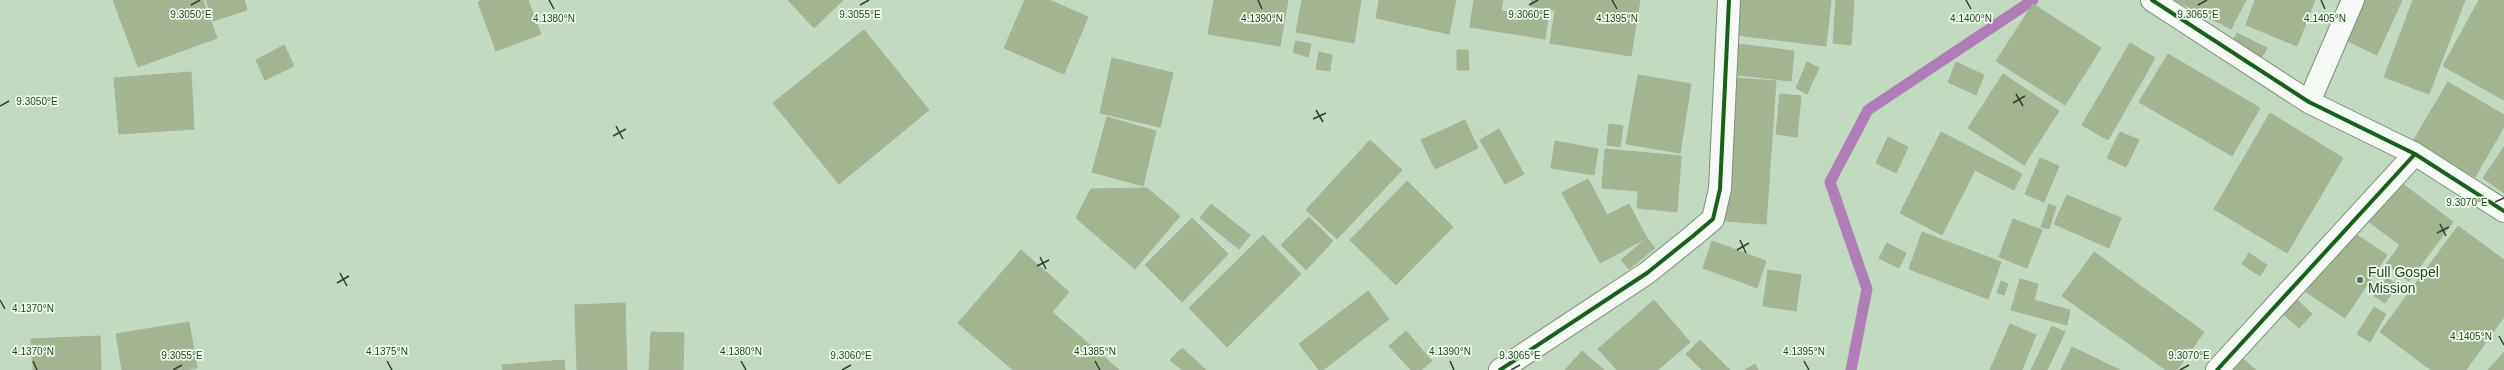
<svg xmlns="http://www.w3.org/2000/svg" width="2504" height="370" font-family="Helvetica,sans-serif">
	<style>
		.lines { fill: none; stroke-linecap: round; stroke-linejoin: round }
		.stream { stroke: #b07eb7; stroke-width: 11 }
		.building { fill: #a3b490; stroke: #a3b19b }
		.street-casing { stroke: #7c8f7b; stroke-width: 24 }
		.street { stroke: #f6f9f6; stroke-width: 22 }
		.cycleway-casing { stroke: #ecfeea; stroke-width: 6 }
		.cycleway { stroke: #1b5e20; stroke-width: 4 }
		.ticks { fill: none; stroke: #2d402c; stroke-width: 1.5 }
		.poi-dot { fill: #617660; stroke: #ecfeea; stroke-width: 1.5 }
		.labels { text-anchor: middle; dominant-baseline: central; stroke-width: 3.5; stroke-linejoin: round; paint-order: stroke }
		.poi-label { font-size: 14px; fill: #2d402c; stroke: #ecfeea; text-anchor: start }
		.ticks-label { font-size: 10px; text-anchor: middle; fill: #2d402c; stroke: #ecfeea; stroke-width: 3.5; stroke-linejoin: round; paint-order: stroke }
	</style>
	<rect width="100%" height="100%" fill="#c2dac0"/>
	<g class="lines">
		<path class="stream" d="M1851,370L1867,289L1830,182L1868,110L2033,0"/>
	</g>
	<path class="building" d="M113,0H203L217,38L138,67Z
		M206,0H244L247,10L213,21Z
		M482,0H528L541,34L496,51L478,2Z
		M788,0H843L814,28Z
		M1025,0H1049L1088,17L1064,74L1004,48Z
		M1214,0H1288L1280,46L1208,34Z
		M1302,0H1361L1354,43L1296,32Z
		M1379,0H1456L1449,34L1376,18Z
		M1474,0H1503L1501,11L1548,18L1545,39L1470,27Z
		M1532,0H1640L1631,56L1550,43L1555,11L1531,6Z
		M1733,0H1831L1826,46L1728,34Z
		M1836,0H1854L1851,45L1833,43Z
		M2175,0H2246L2231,29Z
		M2255,0H2315L2297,46L2246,25Z
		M2353,0H2402L2377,55L2337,36Z
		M2413,0H2465L2429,94L2384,77Z
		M2479,0H2504V100L2443,66Z
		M2033,4L2101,48L2065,105L1996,61Z
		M864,30L929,110L839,184L773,103Z
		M2237,33L2267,48L2260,60L2231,45Z
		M1296,41L1311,44L1308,57L1293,52Z
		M1723,42L1794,51L1791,81L1719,73Z
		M2130,43L2155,58L2108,140L2082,125Z
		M284,45L294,66L265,80L256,60Z
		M1457,50H1468L1469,70H1457Z
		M1319,52L1332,55L1330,71L1316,69Z
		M2168,54L2260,108L2232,156L2139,102Z
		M1112,58L1173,73L1160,127L1100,113Z
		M1807,62L1819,68L1807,94L1796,88Z
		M1956,62L1984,75L1976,95L1948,82Z
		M191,72L194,129L119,134L114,78Z
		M2003,74L2059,111L2024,165L1968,128Z
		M1638,75L1691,84L1680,153L1626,144Z
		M1723,77L1776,81L1766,224L1713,220Z
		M2448,82L2504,115V127L2475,177L2413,141Z
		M1780,94L1801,96L1797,137L1776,134Z
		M2270,113L2343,158L2287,253L2214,209Z
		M1107,117L1156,131L1143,186L1092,172Z
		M1465,120L1478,148L1435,169L1421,140Z
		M1609,124L1623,126L1620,147L1607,145Z
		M1499,129L1524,174L1505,184L1480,140Z
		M1941,132L2022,174L2014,190L1975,170L1942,235L1900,213Z
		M2120,132L2139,140L2126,167L2107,158Z
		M1888,137L1908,147L1896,173L1876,163Z
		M1370,140L1402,170L1337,239L1306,210Z
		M1555,141L1598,149L1594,175L1551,168Z
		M2504,147V193L2483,178Z
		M1605,149L1681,156L1677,212L1637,208L1638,191L1602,188Z
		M2040,158L2059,166L2044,202L2025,194Z
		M2387,172L2453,222L2409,281L2386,264L2400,245L2357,213Z
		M1588,179L1607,215L1629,204L1647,238L1600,263L1562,193Z
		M1407,181L1453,227L1396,285L1350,240Z
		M1147,188L1180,216L1135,269L1076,218L1091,189Z
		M2067,195L2121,218L2109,248L2054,224Z
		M1211,204L1250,235L1239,249L1200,218Z
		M2049,204L2056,207L2049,229L2041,227Z
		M1309,217L1333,241L1306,270L1281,245Z
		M1192,218L1228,254L1182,302L1145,265Z
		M2013,219L2042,230L2027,268L1999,257Z
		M2342,225L2387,255L2345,318L2300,288Z
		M2458,226L2504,260V317L2466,370H2431L2380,332Z
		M1922,232L2001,262L1988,299L1909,269Z
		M1263,235L1301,274L1227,347L1189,308Z
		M1647,238L1655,248L1629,269L1621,260Z
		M1712,241L1766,261L1757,288L1703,268Z
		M1887,243L1906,253L1899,268L1879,258Z
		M1021,250L1069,292L1052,312L1119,370H1013L958,323Z
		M2094,252L2204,332L2177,370H2166L2062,296Z
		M2249,253L2267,265L2260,276L2242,264Z
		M1768,270L1801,275L1796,311L1763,306Z
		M2387,278L2398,285L2385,303L2374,296Z
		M2020,279L2038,284L2034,300L2070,310L2067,325L2011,310Z
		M2001,281L2008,284L2004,295L1997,293Z
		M1368,291L1389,319L1323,370H1319L1299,344Z
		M2293,296L2312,314L2299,328L2279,310Z
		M1654,300L1690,342L1658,370H1617L1598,349Z
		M625,303L627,370H577L575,305Z
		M2374,307L2386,314L2370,342L2357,334Z
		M189,322L197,368L183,370H122L116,334Z
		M2010,324L2036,335L2022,370H1990Z
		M2052,326L2065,332L2047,370H2031Z
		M1406,331L1432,361L1421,370H1411L1389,346Z
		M651,332L684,333L683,370H649Z
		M100,336L101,370H33L31,339Z
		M1700,340L1730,370H1702L1686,354Z
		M2072,347L2120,370H2061Z
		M1182,348L1206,370H1182L1170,360Z
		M1582,351L1604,370H1565Z
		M2504,352V370H2488Z
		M2237,354L2256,370H2224Z
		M564,360L565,370H503L502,365Z
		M1755,364L1758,370H1745Z"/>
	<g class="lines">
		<g class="street-casing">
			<path id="street" d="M2152,0L2309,102L2415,154L2504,211
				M2309,102L2353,0
				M1500,370L1647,273L1693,236L1713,219L1720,189L1729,0
				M2217,370L2415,154"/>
		</g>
		<use href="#street" class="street"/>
		<g class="cycleway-casing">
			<path id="cycleway" d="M2152,0L2309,102L2415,154L2504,211
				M1500,370L1647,273L1693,236L1713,219L1720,189L1729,0
				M2217,370L2415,154"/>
		</g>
		<use href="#cycleway" class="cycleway"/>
	</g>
	<path class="ticks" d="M549,0L554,9M1258,0L1262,9M1612,0L1617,9M1966,0L1971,9M2321,0L2325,9M191,5L200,0M860,5L869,0M1529,5L1538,0M2198,5L2207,0M2016,94L2023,106M2013,103L2025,96M0,106L9,101M1316,110L1323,122M1313,119L1326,113M616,126L623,139M613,136L626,129M2495,202L2504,198M2440,224L2446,236M2437,233L2449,227M1740,240L1746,253M1737,250L1749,243M1040,257L1046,269M1037,266L1049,260M340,273L347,286M337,283L349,276M0,300L5,309M2499,336L2504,345M33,361L37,370M387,361L392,370M741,361L746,370M1095,361L1100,370M1450,361L1454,370M1804,361L1809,370M173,370L182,365M842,370L851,365M1511,370L1520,365M2180,370L2189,365"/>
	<circle class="poi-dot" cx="2360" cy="280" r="4"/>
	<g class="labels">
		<g class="poi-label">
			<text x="2368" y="272">Full Gospel<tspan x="2368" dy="16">Mission</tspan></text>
		</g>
	</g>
	<g class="ticks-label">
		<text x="191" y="18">9.3050°E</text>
		<text x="860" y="18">9.3055°E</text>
		<text x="2198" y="18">9.3065°E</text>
		<text x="1529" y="18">9.3060°E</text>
		<text x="554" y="22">4.1380°N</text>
		<text x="1262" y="22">4.1390°N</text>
		<text x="1617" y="22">4.1395°N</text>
		<text x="1971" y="22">4.1400°N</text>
		<text x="2325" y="22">4.1405°N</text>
		<text x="37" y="105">9.3050°E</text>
		<text x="2467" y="206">9.3070°E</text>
		<text x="33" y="312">4.1370°N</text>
		<text x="2471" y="340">4.1405°N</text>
		<text x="33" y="355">4.1370°N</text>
		<text x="387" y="355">4.1375°N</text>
		<text x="741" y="355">4.1380°N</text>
		<text x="1095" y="355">4.1385°N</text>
		<text x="1450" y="355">4.1390°N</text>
		<text x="1804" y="355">4.1395°N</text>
		<text x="182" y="359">9.3055°E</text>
		<text x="851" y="359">9.3060°E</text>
		<text x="1520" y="359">9.3065°E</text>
		<text x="2189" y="359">9.3070°E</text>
	</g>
</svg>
